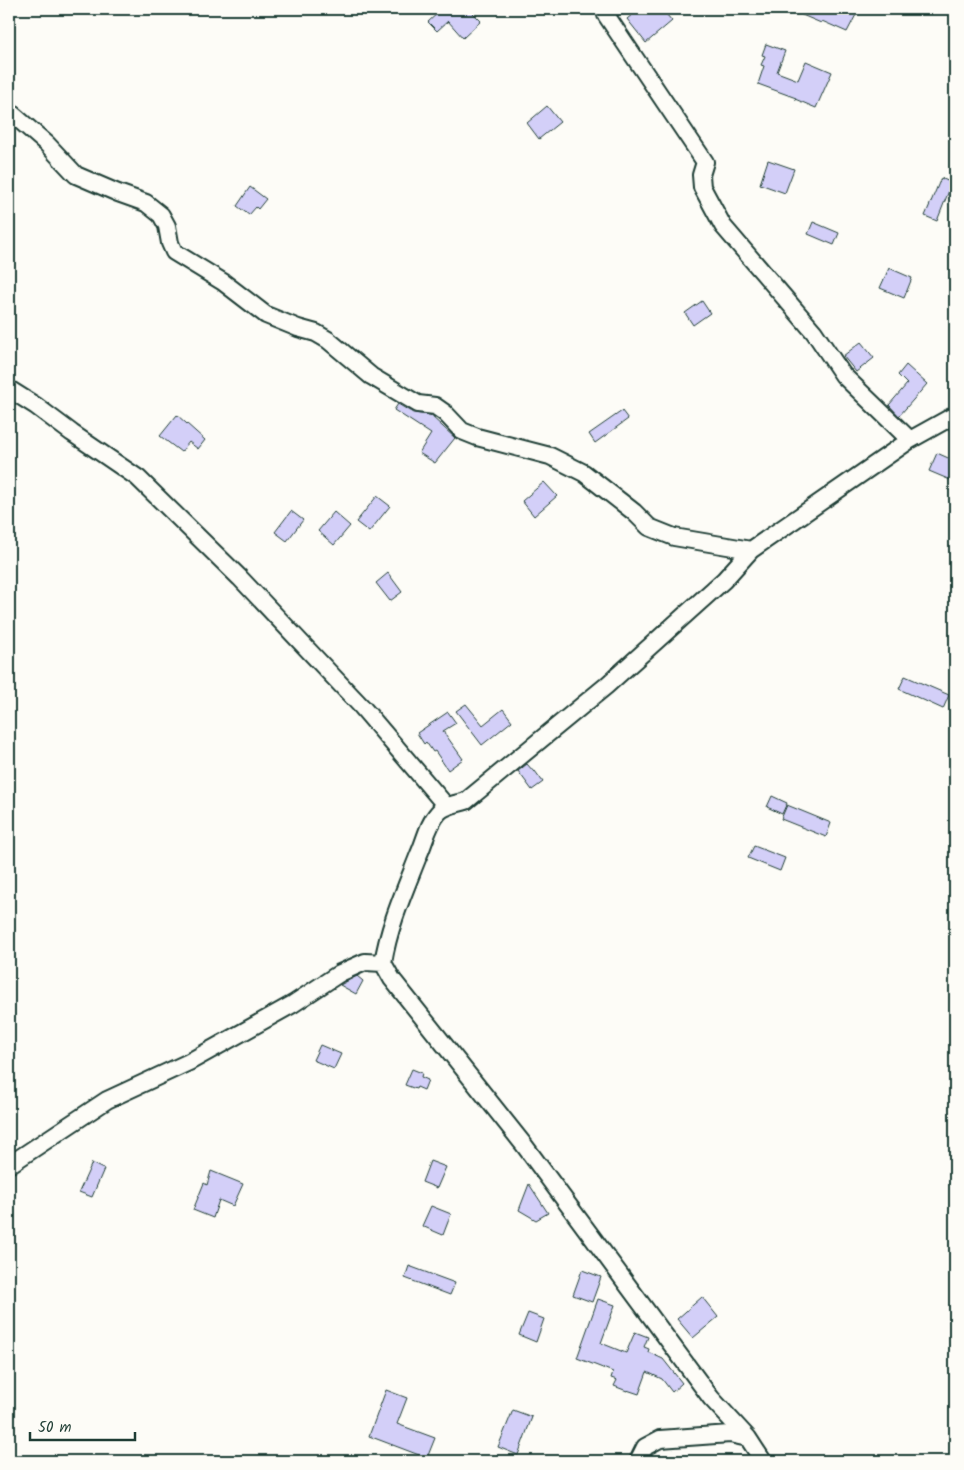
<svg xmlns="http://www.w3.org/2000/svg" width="964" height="1470" font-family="Kalam,sans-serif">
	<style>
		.building { fill: #d3cff8; stroke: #1f3d34 }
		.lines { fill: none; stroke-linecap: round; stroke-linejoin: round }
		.minor-casing { stroke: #1f3d34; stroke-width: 20 }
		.minor { stroke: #fdfcf7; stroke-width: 16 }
	</style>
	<rect width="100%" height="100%" fill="#fdfcf7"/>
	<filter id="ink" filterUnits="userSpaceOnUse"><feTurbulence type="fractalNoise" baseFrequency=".02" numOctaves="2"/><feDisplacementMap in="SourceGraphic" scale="10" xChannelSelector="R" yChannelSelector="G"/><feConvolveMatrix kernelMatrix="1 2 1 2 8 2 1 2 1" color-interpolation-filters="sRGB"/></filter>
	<g filter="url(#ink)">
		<path class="building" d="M436,9H469L481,21L463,38L448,21L437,31L428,22L439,12Z
			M639,9H662L672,21L646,43L627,19Z
			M788,9H859L847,32L822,21L821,23Z
			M766,44L785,51L777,72L798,80L806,61L832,72L816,108L795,99L796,98L758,84L764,66L761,65L765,56L762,55Z
			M547,106L560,122L539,139L527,123Z
			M768,160L794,169L785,193L760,184Z
			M941,178L952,183L937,221L925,216Z
			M250,187L266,199L258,209L256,207L249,215L237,206Z
			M813,222L839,233L834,245L808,234Z
			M889,268L912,278L904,298L880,288Z
			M702,301L710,313L693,325L685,313Z
			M861,342L874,358L856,372L843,356Z
			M906,365L927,384L899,416L889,405L907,384L898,375Z
			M398,404L413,413L430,415L455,438L435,463L419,453L431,434L394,410Z
			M622,411L628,419L595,443L589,434Z
			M177,415L205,440L198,449L189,442L181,452L160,436Z
			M937,453L955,461V482L929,471Z
			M544,482L557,496L534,516L522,501Z
			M377,496L390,506L369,532L356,522Z
			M291,511L303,520L287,541L275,532Z
			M334,512L350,526L334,545L318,531Z
			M388,573L402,592L390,601L376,583Z
			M905,676L949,695L943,709L899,689Z
			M466,704L483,725L503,709L512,721L482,745L456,711Z
			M448,712L456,723L443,731L463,759L448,770L435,751L433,752L426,742L424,744L417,733Z
			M527,764L534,772L535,771L543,782L532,790L518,771Z
			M772,796L787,803L782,814L767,807Z
			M787,805L831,823L826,837L781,819Z
			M754,846L785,858L780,871L748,858Z
			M357,976L363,981L356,994L340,985Z
			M320,1045L341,1054L334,1069L313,1060Z
			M412,1069L422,1073L421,1077L428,1080L424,1090L417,1087L416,1089L405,1085Z
			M430,1161L446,1167L437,1188L422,1182Z
			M92,1163L104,1169L92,1197L79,1192Z
			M211,1171L243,1184L233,1206L219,1200L213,1218L193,1210L204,1183L207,1185Z
			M529,1184L548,1213L536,1220L519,1210Z
			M431,1206L451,1214L443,1235L422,1226Z
			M409,1266L455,1283L450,1295L405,1278Z
			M582,1270L601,1277L592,1302L573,1295Z
			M702,1297L718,1317L693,1338L677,1319Z
			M598,1299L615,1305L601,1343L626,1353L635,1332L648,1337L644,1347L649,1349L648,1352L663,1359L682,1383L672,1392L662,1379L647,1372L639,1394L627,1390V1391L614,1386L617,1380L611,1378L613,1372L577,1358Z
			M528,1313L544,1319L536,1342L519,1335Z
			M386,1390L407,1398L397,1424L435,1438L427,1458L369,1436Z
			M513,1410L532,1417L518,1455L498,1447Z"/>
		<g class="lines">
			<g class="minor-casing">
				<path id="minor" d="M611,9L606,15L705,162L701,175L702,187L723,226L814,332L843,375L910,440
					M9,111L47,144L76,175L118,193L146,203L161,215L167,226L170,243L174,252L223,282L266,315L298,328L316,333L328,340L371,376L418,404L435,406L445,413L462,431L477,437L550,456L584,473L634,512L649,527L674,537L751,550
					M9,389L36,406L72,433L138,478L240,578L362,707L447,807
					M383,963L392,979L524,1145L711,1398L748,1438L763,1461
					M9,1165L107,1100L189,1062L293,1004L340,973L365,962L383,963C389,925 405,890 419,854C425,841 428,824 438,813C444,805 457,804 466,801L606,686L724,580L751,550L910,440L955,415
					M638,1461L645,1447L660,1439L730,1434L748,1438"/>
			</g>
			<use href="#minor" class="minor"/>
		</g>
	</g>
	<rect width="964" height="1470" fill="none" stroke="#fdfcf7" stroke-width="30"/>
	<rect x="15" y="15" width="934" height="1440" fill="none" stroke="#1f3d34" stroke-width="2" filter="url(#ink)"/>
	<path d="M30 1432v8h105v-8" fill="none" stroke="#1f3d34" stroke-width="2.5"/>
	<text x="38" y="1432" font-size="15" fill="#1f3d34" stroke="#fdfcf7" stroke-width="4" paint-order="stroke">50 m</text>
</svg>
